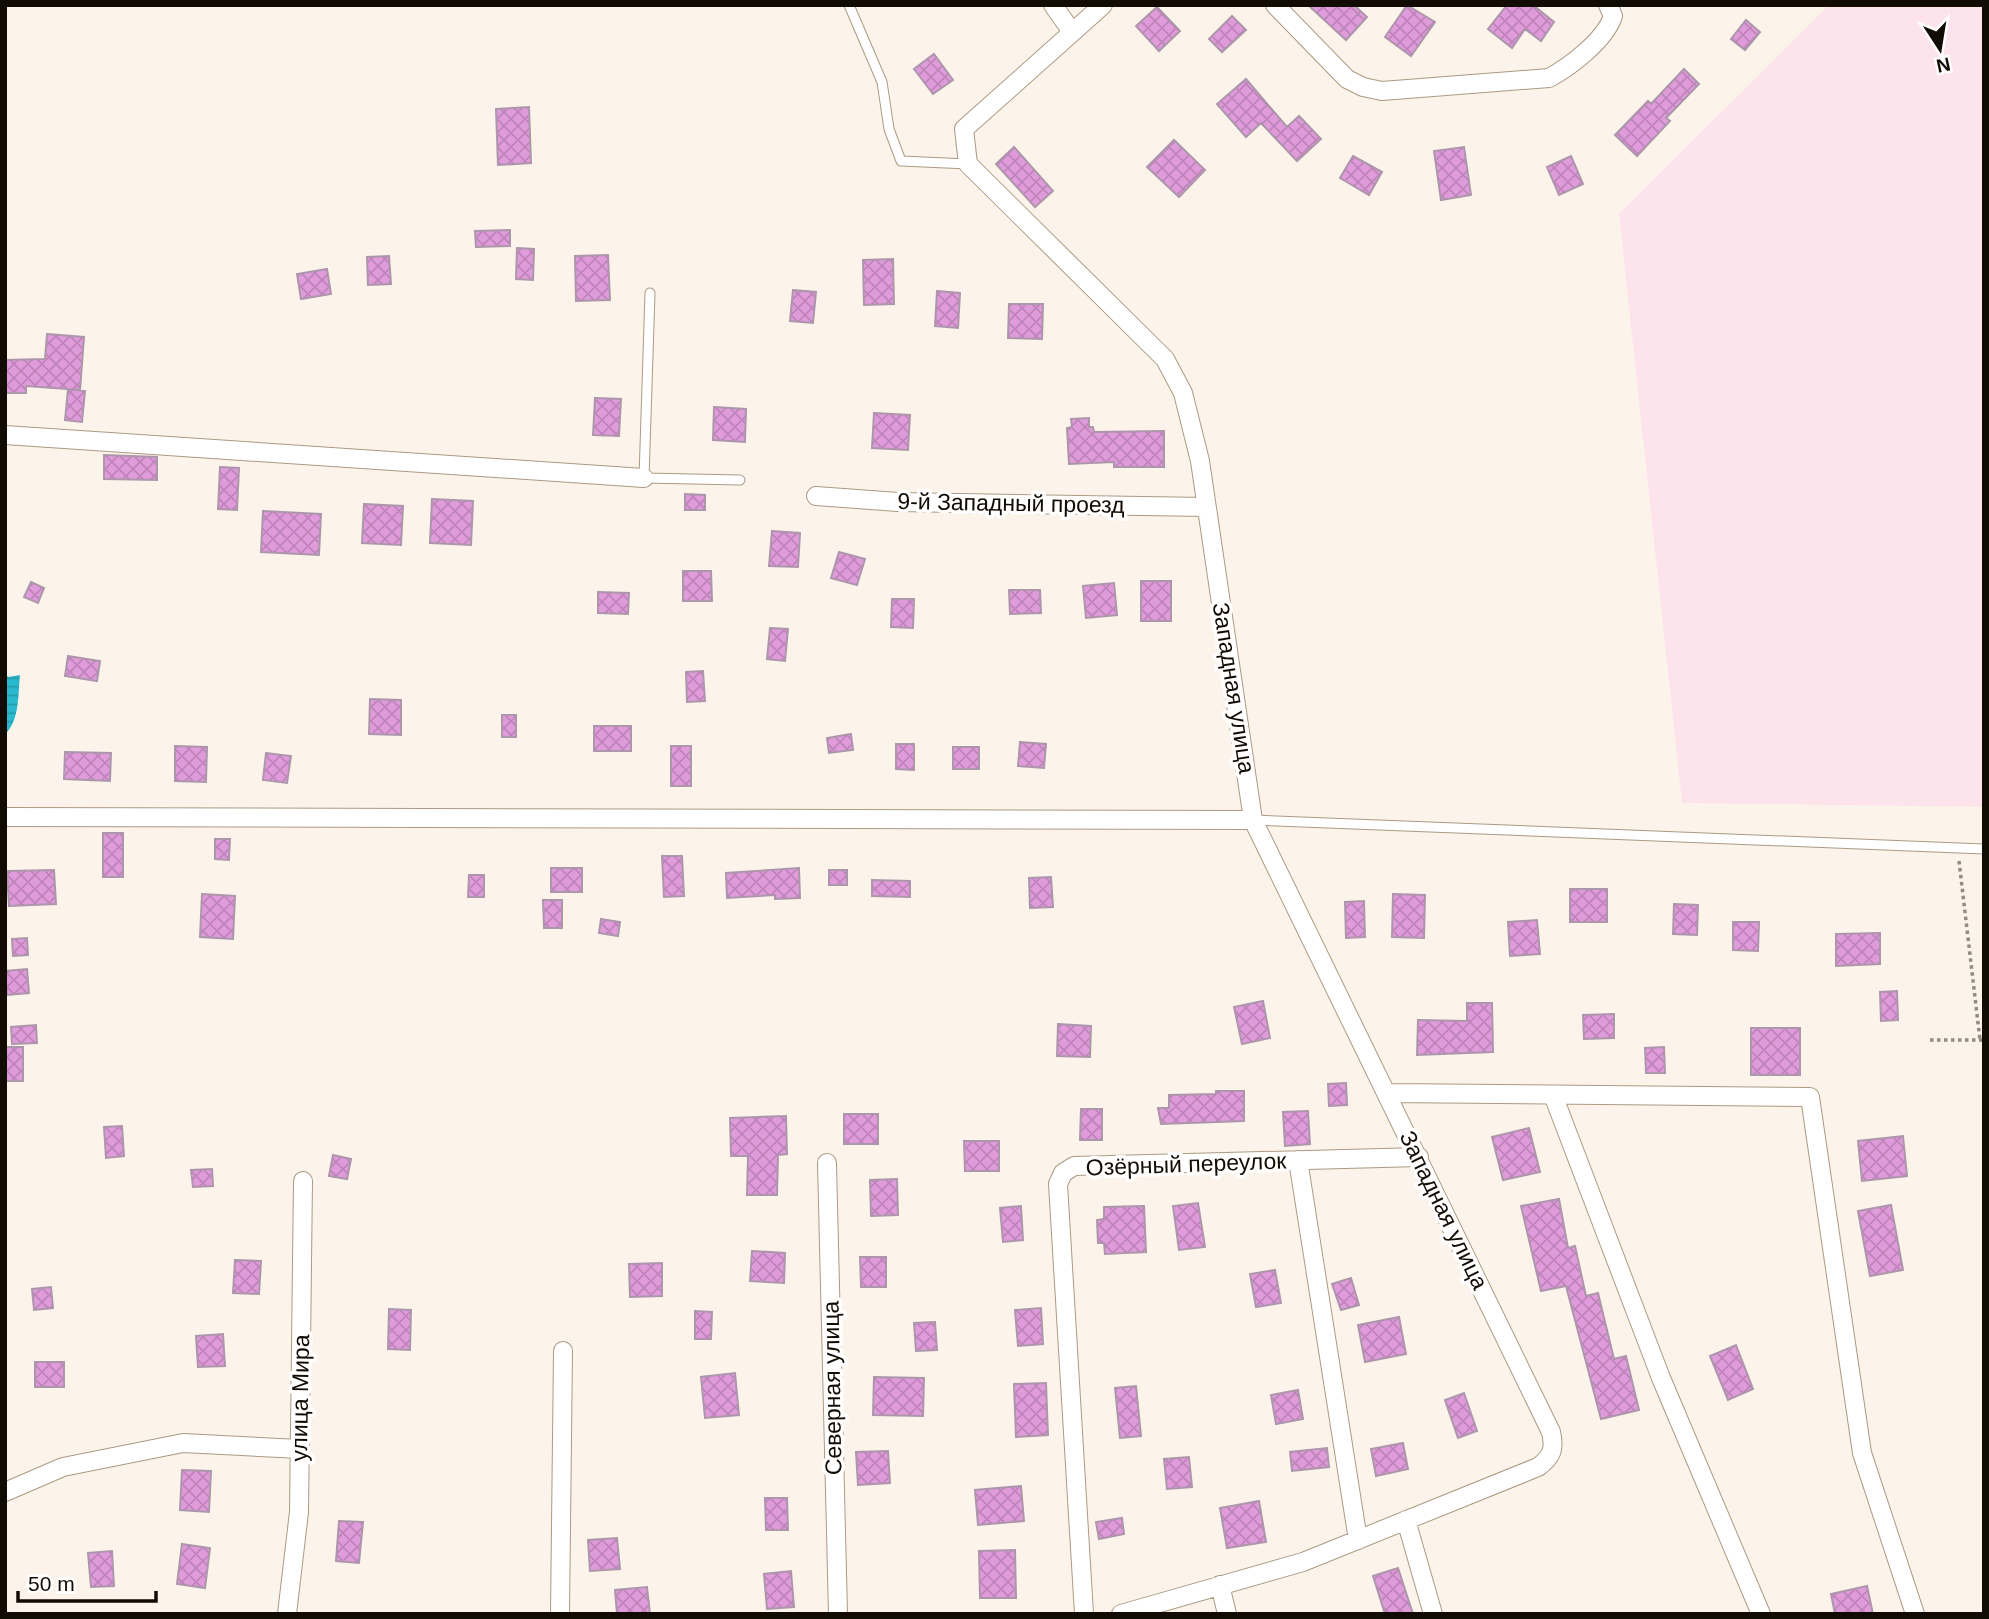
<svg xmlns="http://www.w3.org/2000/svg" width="1989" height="1619" font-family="Arial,sans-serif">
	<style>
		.education { fill: #fde4ec }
		.water { fill: url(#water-rules) }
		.building { fill: url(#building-cross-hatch); stroke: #ad96ab; stroke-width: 2 }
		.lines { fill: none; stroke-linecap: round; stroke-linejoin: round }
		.lane-casing { stroke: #ac9983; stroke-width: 11 }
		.street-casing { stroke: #ac9983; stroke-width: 20 }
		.path { stroke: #928b82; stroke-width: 3.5; stroke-dasharray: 3.5 3.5; stroke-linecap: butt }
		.lane { stroke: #fff; stroke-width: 9 }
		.street { stroke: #fff; stroke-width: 18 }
		.labels { text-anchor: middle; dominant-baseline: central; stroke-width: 7; stroke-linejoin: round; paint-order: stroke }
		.street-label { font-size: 23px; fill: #110b04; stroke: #fff }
	</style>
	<defs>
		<pattern id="water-rules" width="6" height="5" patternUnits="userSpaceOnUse" patternTransform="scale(1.75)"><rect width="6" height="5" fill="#29b8cd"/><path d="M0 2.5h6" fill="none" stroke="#249dae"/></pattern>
		<pattern id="building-cross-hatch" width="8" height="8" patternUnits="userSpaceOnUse" patternTransform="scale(1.75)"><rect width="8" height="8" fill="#e09bdb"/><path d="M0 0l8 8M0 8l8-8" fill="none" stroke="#bf84ba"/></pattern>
	</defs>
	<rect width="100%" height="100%" fill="#fcf4ea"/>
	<path class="education" d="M1829,5H1984V807L1682,803L1619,214Z"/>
	<path class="water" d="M5,673L8,677L20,675C18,693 20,721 5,734Z"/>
	<path class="building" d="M1308,5H1354L1367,17L1346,40Z
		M1407,5L1435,22L1411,56L1385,37Z
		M1507,5H1533L1554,22L1541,41L1525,29L1512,48L1488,29Z
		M1157,7L1180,31L1159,51L1136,26Z
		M1232,16L1246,30L1222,52L1209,39Z
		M1746,20L1760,32L1745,50L1731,39Z
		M934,54L953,80L933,94L914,69Z
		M1684,69L1699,84L1666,118L1670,121L1637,156L1615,135L1648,101L1651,104Z
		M1246,79L1287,127L1299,116L1321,139L1297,161L1261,123L1246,137L1217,104Z
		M529,107L531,163L498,165L496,109Z
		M1174,140L1205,170L1179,197L1147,167Z
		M1014,147L1053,191L1035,207L996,164Z
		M1464,147L1471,195L1441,200L1434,151Z
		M1353,156L1382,172L1369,195L1340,178Z
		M1571,156L1583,184L1559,195L1547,167Z
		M510,230V246L476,247L475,231Z
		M517,248L534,249L533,280L516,279Z
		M608,255L610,300L576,301L575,256Z
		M389,256L391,284L368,285L367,257Z
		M893,259L894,304L864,305L863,260Z
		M327,269L331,294L301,299L297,274Z
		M793,290L816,292L813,323L790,321Z
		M937,291L960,293L958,328L935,326Z
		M1009,304H1043L1042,339L1008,338Z
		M47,334L84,337L80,390L26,386V393H5V360L45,359Z
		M68,389L85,391L82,422L65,420Z
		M595,398L621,399L619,436L593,435Z
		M714,407L746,409L745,442L713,440Z
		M874,413L910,415L908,450L872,448Z
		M1089,418V427H1093L1094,432L1164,431V467H1114V462L1069,464L1067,428L1072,427L1071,419Z
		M104,455L157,457V480L104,479Z
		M220,467L239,468L237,510L218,509Z
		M685,494L705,495V510H685Z
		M432,499L473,501L471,545L430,543Z
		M364,504L403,506L401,545L362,543Z
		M263,511L321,514L319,555L261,552Z
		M772,531L800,533L798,567L769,566Z
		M839,552L865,559L857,585L831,578Z
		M683,571H711L712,601H683Z
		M1141,581H1171V621H1141Z
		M31,582L44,588L38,603L24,597Z
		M1114,583L1117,615L1086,618L1083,586Z
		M1009,590H1040L1041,613L1010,614Z
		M598,592L629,593L628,614L598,613Z
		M892,599H914L913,628L891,627Z
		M770,628L788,629L785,661L767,659Z
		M68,656L100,661L97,681L65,676Z
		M703,671L705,701L687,702L686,672Z
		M370,699L401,700V735L369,734Z
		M502,715H516V737H502Z
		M594,726H631V751H594Z
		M851,734L853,750L829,753L827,738Z
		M1020,742L1046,744L1044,768L1018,766Z
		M896,744H914V770L896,769Z
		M175,746L207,747L206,782L175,781Z
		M671,746H691V786H671Z
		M953,747H979V769H953Z
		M65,752L111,753L110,781L64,779Z
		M266,753L291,756L287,783L263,780Z
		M103,833H123V877H103Z
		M215,839H230L229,860L215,859Z
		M662,856H682L684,896L664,897Z
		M551,868H582V892H551Z
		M799,868L800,898L775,899V895L727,898L726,873Z
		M54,870L56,904L9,906L7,871Z
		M829,870H847V885H829Z
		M469,875H484V897H468Z
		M1051,877L1053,907L1030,908L1029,878Z
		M872,880L910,881V897L872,896Z
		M1570,889H1607V922H1570Z
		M202,894L235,896L233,939L200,937Z
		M1393,894L1425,895L1424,938L1392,937Z
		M543,900H562V928H544Z
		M1364,901L1365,937L1346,938L1345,902Z
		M1674,904L1698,905L1697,935L1673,934Z
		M601,919L620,922L618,936L599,933Z
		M1537,920L1540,954L1510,956L1508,922Z
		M1733,922H1759L1758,951L1733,950Z
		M1880,933V964L1836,966V934Z
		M27,938L28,955L13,956L12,939Z
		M27,969L29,993L7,995L5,971Z
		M1897,991L1898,1020L1881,1021L1880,992Z
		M1263,1001L1270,1038L1242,1044L1234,1007Z
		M1467,1003H1492L1493,1052L1417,1055L1418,1020L1467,1021Z
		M1614,1014V1038L1584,1039L1583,1015Z
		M1058,1024L1091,1026L1090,1057L1057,1056Z
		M36,1025L37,1043L12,1044L11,1027Z
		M1751,1028H1800V1075H1751Z
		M5,1047H23V1081H5Z
		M1664,1047L1665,1073H1646L1645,1048Z
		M1346,1083L1347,1105L1329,1106L1328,1084Z
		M1216,1091H1244V1121L1161,1124L1158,1108H1169V1095L1216,1094Z
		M1081,1109H1102V1140H1080Z
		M1308,1111L1310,1144L1285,1146L1283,1112Z
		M844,1114H878V1144H844Z
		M786,1116L787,1154L778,1155L777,1195H747L748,1156H731L730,1118Z
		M122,1126L124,1156L106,1158L104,1127Z
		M1529,1128L1540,1172L1503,1180L1492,1137Z
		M1903,1136L1907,1176L1862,1181L1858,1141Z
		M964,1141H999V1171H965Z
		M333,1155L351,1159L347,1179L329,1176Z
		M212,1169L213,1186L193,1187L191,1170Z
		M897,1179L898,1215L871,1216L870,1180Z
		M1559,1199L1568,1248L1575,1246L1586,1296L1598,1293L1614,1359L1626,1356L1639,1410L1601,1419L1566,1286L1541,1291L1521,1206Z
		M1198,1203L1205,1247L1179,1250L1173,1206Z
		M1891,1205L1903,1270L1870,1276L1858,1211Z
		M1021,1206L1023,1240L1003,1242L1000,1208Z
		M1144,1206L1146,1252L1105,1254L1104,1243H1098L1097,1220L1104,1219V1207Z
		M752,1251L785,1253L784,1283L750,1281Z
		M860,1257H886V1287H861Z
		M235,1260L261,1261L259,1294L233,1293Z
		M662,1263V1296L630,1297L629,1264Z
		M1275,1270L1281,1303L1256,1307L1250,1274Z
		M1351,1278L1359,1305L1341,1310L1332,1284Z
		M51,1287L53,1308L34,1310L32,1289Z
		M1041,1308L1043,1344L1018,1346L1015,1310Z
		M389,1309L411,1310L410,1350L388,1349Z
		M695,1311L712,1312L711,1339H695Z
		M1399,1317L1406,1354L1365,1362L1358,1325Z
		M935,1322L937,1350L916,1351L914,1323Z
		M223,1334L225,1366L198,1367L196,1336Z
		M1736,1345L1753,1389L1728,1400L1710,1356Z
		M35,1362H64V1387H35Z
		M735,1373L739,1415L705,1418L701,1377Z
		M874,1377L924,1378L923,1416L873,1415Z
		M1046,1383L1048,1435L1016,1437L1014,1384Z
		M1136,1386L1141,1436L1120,1438L1115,1388Z
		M1298,1390L1303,1419L1276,1424L1271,1395Z
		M1464,1393L1477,1431L1458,1438L1445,1400Z
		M1403,1443L1408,1469L1376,1476L1371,1449Z
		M1327,1448L1329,1467L1292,1471L1290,1452Z
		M888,1451L890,1483L858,1485L856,1452Z
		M1189,1457L1192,1487L1167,1489L1164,1459Z
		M182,1470L211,1471L209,1512L180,1510Z
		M1021,1486L1024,1521L978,1525L975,1490Z
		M765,1498H787L788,1530H766Z
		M1259,1501L1266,1542L1227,1548L1220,1508Z
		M1122,1518L1124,1534L1099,1539L1096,1522Z
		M339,1521L363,1522L359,1563L336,1561Z
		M617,1538L620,1569L590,1571L588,1540Z
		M182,1544L210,1548L205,1588L177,1584Z
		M1015,1550L1016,1598H980L979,1551Z
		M112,1551L114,1586L91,1587L88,1553Z
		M1398,1568L1413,1614H1385L1373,1576Z
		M791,1571L794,1607L767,1609L764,1574Z
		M1867,1586L1873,1614H1835L1831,1594Z
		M647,1587L650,1614H617L615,1590Z"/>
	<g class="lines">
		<g class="lane-casing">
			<path id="lane" d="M849,5L882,82L889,129L901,161L968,164
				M650,293L644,478L740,480
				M1253,820L1984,849"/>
		</g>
		<g class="street-casing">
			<path id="street" d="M1053,5L1072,32
				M1103,5L964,129L968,164L1165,359L1183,393L1200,461L1253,820L1551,1432C1555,1449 1552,1457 1538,1467L1303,1562L1121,1614
				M1275,5L1347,79L1363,87L1382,91L1549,78C1571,66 1605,40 1613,16L1608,5
				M5,435L644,478
				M816,496L898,502L1206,507
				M5,817L1253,820
				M1388,1093L1810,1097L1862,1453L1915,1614
				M1553,1095L1661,1378L1761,1614
				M1298,1160L1358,1540
				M827,1163L838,1614
				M5,1492L63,1467L183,1443L300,1449
				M1406,1520L1433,1614
				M1220,1585L1227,1614
				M287,1614L299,1512L303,1181
				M560,1614L563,1351
				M1084,1614L1058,1184L1063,1173L1074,1166L1419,1157"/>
		</g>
		<path class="path" d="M1959,861L1980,1040
			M1930,1040H1984"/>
		<use href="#lane" class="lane"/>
		<use href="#street" class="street"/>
	</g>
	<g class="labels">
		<g class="street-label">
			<text transform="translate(1011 503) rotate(1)">9-й Западный проезд</text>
			<text transform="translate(1234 688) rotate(81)">Западная улица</text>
			<text transform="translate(1186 1164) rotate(-2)">Озёрный переулок</text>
			<text transform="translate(1444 1210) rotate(64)">Западная улица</text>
			<text transform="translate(832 1388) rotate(-91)">Северная улица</text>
			<text transform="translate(300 1398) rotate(-89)">улица Мира</text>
		</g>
	</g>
	<rect width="1989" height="1619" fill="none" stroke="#110b04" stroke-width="14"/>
	<g transform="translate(1940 49) rotate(168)" stroke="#ffffff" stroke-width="5" paint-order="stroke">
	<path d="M0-5L12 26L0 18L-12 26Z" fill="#110b04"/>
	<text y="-10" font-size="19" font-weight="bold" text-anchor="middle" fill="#110b04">N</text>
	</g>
	<path d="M18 1591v10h138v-10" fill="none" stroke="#110b04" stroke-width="3.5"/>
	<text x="28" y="1591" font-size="21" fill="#110b04" stroke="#ffffff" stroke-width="5" paint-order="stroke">50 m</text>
</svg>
